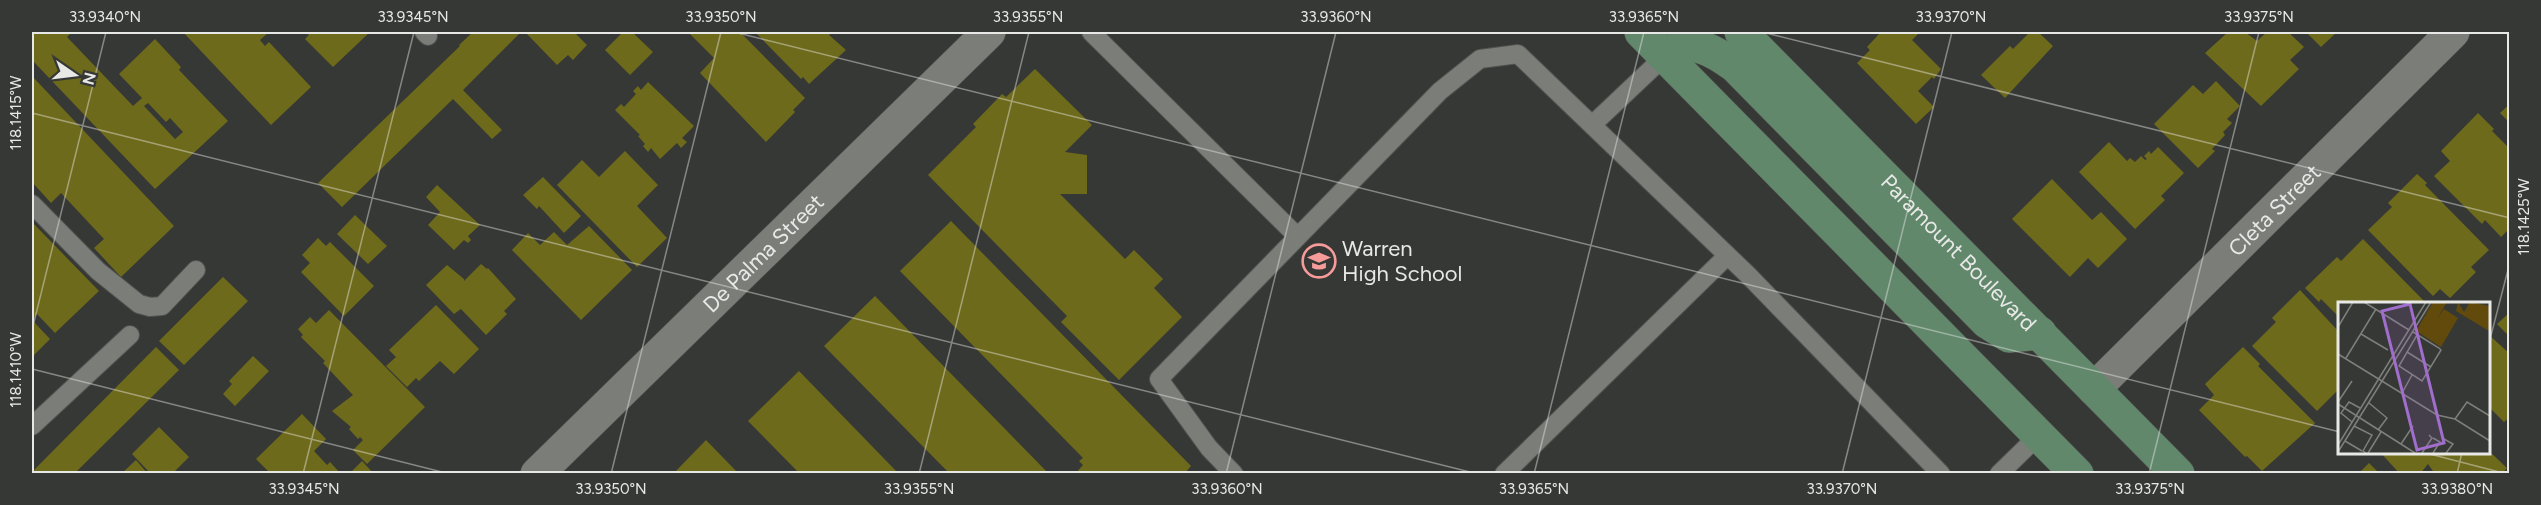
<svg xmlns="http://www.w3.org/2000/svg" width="2541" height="505" font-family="Figtree,sans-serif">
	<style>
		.building { fill: #6e6a1b; fill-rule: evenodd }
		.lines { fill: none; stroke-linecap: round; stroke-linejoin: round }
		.service-casing { stroke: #535451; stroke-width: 20 }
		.minor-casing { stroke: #535451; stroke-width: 34 }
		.secondary-casing { stroke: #535451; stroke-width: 34 }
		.service { stroke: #7b7d79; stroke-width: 18 }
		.minor { stroke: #7b7d79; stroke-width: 33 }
		.secondary { stroke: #62886c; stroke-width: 33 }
		.ticks { fill: none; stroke: #e8e9e7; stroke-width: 1.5; stroke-opacity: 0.45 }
		.labels { text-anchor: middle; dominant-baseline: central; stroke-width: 6; stroke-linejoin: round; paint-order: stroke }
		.street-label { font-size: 22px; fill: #e8e9e7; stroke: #363835 }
		.poi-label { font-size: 22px; fill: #e8e9e7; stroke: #363835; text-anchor: start }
		.inset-road { fill: none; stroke: #7d7f7c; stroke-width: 1.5 }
		.view { fill: #a16ecd; fill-opacity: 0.15; stroke: #a16ecd; stroke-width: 3 }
		.inset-edge { fill: none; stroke: #e8e9e7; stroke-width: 3 }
		.neatline { fill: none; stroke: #e8e9e7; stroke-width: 2 }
		.ticks-label { font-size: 15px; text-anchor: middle; fill: #e8e9e7 }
	</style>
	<rect width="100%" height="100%" fill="#363835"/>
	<path class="building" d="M32,32H72L67,37L133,106L142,98L119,74L155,39L181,67L179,70L228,121L155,189L32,60ZM148,103L166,122L170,118L183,132L175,139L144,106Z
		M183,32H269L260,40L265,46L269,42L311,87L271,125Z
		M305,32H370L333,67L305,39L309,35Z
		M473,32H521L463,90L502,130L492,139L453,99L342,207L318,183L460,46L459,45Z
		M529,32H574L587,45L573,60L568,55L557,65L527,34Z
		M623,32H632L653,52L630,75L605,50Z
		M688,32H740L805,98L793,110L795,112L766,142L700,73L714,58Z
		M755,32H833L829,35L846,50L809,84L803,77L801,79Z
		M1878,32H1920L1912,40L1941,69L1934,79L1932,77L1918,91L1934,107L1916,124L1857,63L1870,50L1867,47L1880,33Z
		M2030,32H2038L2053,46L2005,98L1981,75L2010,46L2013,49Z
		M2228,32H2245L2257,41L2267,32H2288L2304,47L2290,60L2299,69L2261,106L2205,53Z
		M2306,32H2337L2321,47Z
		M1035,69L1092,125L1065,152L1087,155V194H1060L1125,259L1134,250L1163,279L1154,288L1182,317L1119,380L1061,322L1067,316L928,175L976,127L973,124L1002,94L1006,97Z
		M32,76L174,226L121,277L94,248L104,239L61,193L51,203L32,182Z
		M2216,81L2240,106L2227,119L2232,123L2223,132L2225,135L2212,149L2215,151L2198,168L2154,124L2193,85L2203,94Z
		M648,82L694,126L682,138L687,142L681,148L677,143L660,159L651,148L648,152L643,146L645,144L638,136L640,135L615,110L621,104L624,107L636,94L633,91L638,86L641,90Z
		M2510,104V123L2500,113Z
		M2478,113L2494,129L2492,131L2510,149V228L2501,237L2485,220L2482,224L2434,176L2450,161L2441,151Z
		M2109,142L2127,161L2130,158L2135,162L2141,156L2145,160L2147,159L2144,156L2149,151L2151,154L2158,147L2184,173L2161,196L2165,200L2135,229L2079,172Z
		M625,151L658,185L637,206L667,238L637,267L557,185L582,160L599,177Z
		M2417,174L2427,183L2425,185L2489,250L2471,267L2476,272L2450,298L2440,289L2433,296L2368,230L2392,207L2388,203Z
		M543,177L581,216L564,233L539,206L537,209L523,195Z
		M2052,179L2092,220L2101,212L2127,239L2098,268L2088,258L2070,277L2012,219Z
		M437,185L480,225L468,236L471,240L468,243L464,240L454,250L428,225L440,212L426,197Z
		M355,215L387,246L368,264L337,234Z
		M951,221L1191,466L1184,474H1075L1083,465L1079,461L1083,458L900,271Z
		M32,222L99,291L55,333L37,314L32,319Z
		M589,226L632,270L581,320L512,250L528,233L540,245L554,232L567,245Z
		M318,238L326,246L330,242L374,286L344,316L301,272L310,263L302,255Z
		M2363,239L2425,302L2423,304H2340V318L2321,299L2319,302L2305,288L2337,257L2341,261Z
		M481,264L487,269L488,268L516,299L504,311L507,314L486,335L461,309L454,314L426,285L447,265L464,279V281Z
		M223,277L248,301L184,365L159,341Z
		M2300,290L2340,333V388L2317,411L2252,346L2276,322L2272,318Z
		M875,296L1049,474H950L824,346Z
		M436,305L479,349L454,374L440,361L419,381L416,378L407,387L386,366L396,357L389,350Z
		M329,310L425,407L367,464L353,450L363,440L360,437L358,439L349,429L351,427L332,411L353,395L323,363L325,361L301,337L303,335L298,329L310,317L316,323Z
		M2510,312V337L2497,324Z
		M32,320L50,339L32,357Z
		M2488,334L2510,354V417L2504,422L2490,408L2488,410Z
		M156,347L179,370L74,474H37L34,470Z
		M2243,347L2260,364L2258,366L2315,423L2262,471L2247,456L2245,457L2199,410L2214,395L2205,384Z
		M253,356L269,371L235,406L223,394L232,384L229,381Z
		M799,371L899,474H800L748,421Z
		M302,414L326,439L314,451L327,465L330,462L341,474H271L256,459Z
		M159,427L189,457L172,474H151L132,454Z
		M706,440L739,474H673Z
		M2488,450L2507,468L2502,474H2435L2428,464L2420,474H2400L2380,452H2488Z
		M136,460L148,474H121Z
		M362,461L374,474H349Z
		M2369,463L2380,474H2358Z"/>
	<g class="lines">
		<g class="service-casing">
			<path id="service" d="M424,32L428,36
				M1091,32L1297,236
				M1592,125L1665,56
				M32,204L98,271L139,304L150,307L162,306L196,270
				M32,426L130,335
				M1234,474L1209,448L1159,379L1440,91L1480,59L1518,54L1748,275L1941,474
				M1504,474L1727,256
				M1999,474L2039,435"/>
		</g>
		<g class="minor-casing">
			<g id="minor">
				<path id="s1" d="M2094,389L2453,32"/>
				<path id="s2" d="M537,474L989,32"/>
			</g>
		</g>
		<g class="secondary-casing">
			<g id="secondary">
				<path d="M1641,32L2077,474"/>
				<path id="s3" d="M1741,32L2178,474"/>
				<path d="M1665,56C1688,34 1714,51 1735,66L1987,322L2009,336L2040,333"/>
			</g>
		</g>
		<use href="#service" class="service"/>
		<use href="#minor" class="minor"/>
		<use href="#secondary" class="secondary"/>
	</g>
	<path class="ticks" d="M734,32L2340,432M1762,32L2510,218M32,113L1478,474M32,330L106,32M2488,347L2510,262M32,369L450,474M2422,452L2507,474M303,474L414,32M611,474L721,32M919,474L1029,32M1226,474L1336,32M1534,474L1644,32M1842,474L1952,32M2149,474L2259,32M2457,474L2462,452"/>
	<defs>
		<g id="school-ring" transform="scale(1.725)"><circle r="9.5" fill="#363835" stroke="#f59b99" stroke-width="1.5"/><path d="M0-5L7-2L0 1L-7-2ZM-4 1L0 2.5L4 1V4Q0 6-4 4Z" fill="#f59b99"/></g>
	</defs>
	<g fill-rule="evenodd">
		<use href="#school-ring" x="1319" y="261"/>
	</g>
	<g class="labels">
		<g class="street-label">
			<text stroke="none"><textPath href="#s1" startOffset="254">Cleta Street</textPath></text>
			<text stroke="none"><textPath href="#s2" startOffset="316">De Palma Street</textPath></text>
			<text stroke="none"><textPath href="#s3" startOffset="310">Paramount Boulevard</textPath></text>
		</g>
		<g class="poi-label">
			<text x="1342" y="248">Warren<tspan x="1342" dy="25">High School</tspan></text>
		</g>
	</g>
	<g transform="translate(2338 302)">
		<rect width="152" height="152" fill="#363835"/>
		<path d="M95,0H109L99,17L106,7L120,16L103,45L78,29ZM120,0L126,10L132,0L151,4V29L118,9Z" fill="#624a0c"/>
		<path class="inset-road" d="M26,0L71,28M0,25L15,0M75,30L101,46L103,48L84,79L61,64L79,33M23,32L50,48M69,50L93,65M0,52L99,113L117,117L152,139M8,56L38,7M64,91L74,73M0,100L14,79M31,101L49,116L40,128M0,102L77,151M117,117L129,100L152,114M14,120L3,111L11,100L22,106M16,124L34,133L25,149L28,151M106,137L115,142L108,151M7,139L24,149M63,142L75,124M0,143L88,0M0,150L93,0M30,151L43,130M84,151L94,136L91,133M95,151L102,140L95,136"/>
		<path class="view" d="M72,2L106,141L79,148L44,9Z"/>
		<rect width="152" height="152" class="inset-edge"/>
	</g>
	<rect width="2541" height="505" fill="none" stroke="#363835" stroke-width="66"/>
	<g transform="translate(75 75) rotate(104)" stroke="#363835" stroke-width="4.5" paint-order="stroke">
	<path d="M0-4.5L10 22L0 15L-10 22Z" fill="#e8e9e7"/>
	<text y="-9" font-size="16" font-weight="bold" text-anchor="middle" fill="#e8e9e7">N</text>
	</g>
	<rect x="33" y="33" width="2475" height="439" class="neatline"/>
	<g class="ticks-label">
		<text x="105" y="22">33.9340°N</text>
		<text x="413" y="22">33.9345°N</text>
		<text x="721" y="22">33.9350°N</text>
		<text x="1028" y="22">33.9355°N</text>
		<text x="1336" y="22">33.9360°N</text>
		<text x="1644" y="22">33.9365°N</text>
		<text x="1951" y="22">33.9370°N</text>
		<text x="2259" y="22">33.9375°N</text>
		<text transform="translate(16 113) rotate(-90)" y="5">118.1415°W</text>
		<text transform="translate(2524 217) rotate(-90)" y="5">118.1425°W</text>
		<text transform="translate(16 370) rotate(-90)" y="5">118.1410°W</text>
		<text x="304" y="494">33.9345°N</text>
		<text x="611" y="494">33.9350°N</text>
		<text x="919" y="494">33.9355°N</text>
		<text x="1227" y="494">33.9360°N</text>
		<text x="1534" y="494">33.9365°N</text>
		<text x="1842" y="494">33.9370°N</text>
		<text x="2150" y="494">33.9375°N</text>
		<text x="2457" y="494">33.9380°N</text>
	</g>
</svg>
